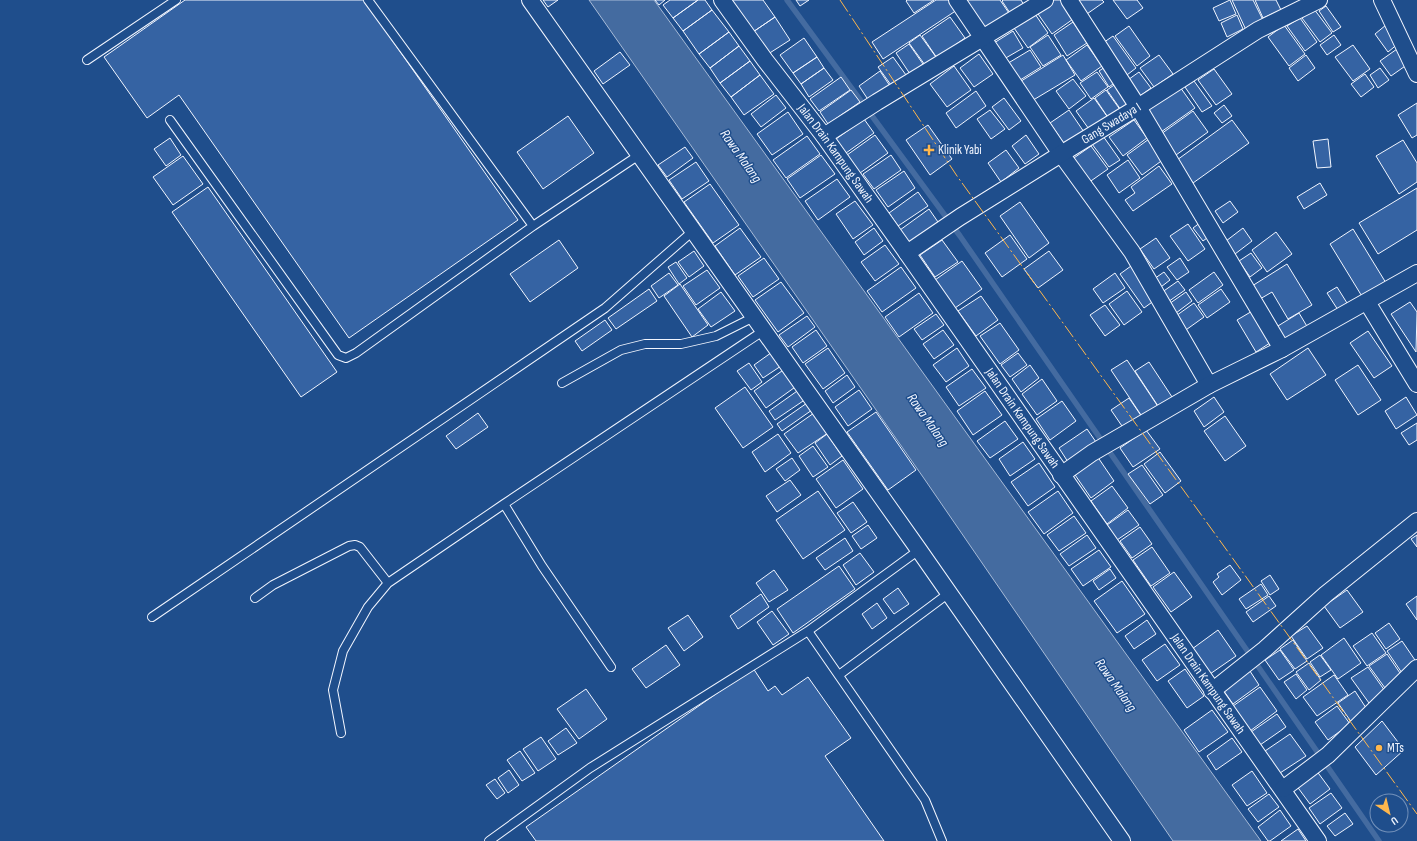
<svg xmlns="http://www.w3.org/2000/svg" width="1417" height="841" font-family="'Sofia Sans Condensed',sans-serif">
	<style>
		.water { fill: #446ba0; stroke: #a8bbd7 }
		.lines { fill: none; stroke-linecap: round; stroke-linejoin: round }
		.stream { stroke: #446ba0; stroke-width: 5.5 }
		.building { fill: #3563a3; stroke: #f2f6ff }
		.service-casing { stroke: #f2f6ff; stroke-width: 10 }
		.minor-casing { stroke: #f2f6ff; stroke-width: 18 }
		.service { stroke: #1f4e8c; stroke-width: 8 }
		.minor { stroke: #1f4e8c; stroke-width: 16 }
		.power { stroke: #ffb74d; stroke-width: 1; stroke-dasharray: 14 3 2 3; stroke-linecap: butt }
		.poi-dot { fill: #ffb74d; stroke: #1f4e8c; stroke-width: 1.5 }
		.labels { text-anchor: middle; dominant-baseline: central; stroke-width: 3; stroke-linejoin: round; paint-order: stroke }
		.street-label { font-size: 13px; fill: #f2f6ff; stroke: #1f4e8c }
		.poi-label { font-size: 13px; fill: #f2f6ff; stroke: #1f4e8c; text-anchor: start }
		.water-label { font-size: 14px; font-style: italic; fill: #f2f6ff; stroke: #1f4e8c }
	</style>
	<rect width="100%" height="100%" fill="#1f4e8c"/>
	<path class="water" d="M589,0H654L1261,841H1173L923,477Z"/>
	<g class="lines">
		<path class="stream" d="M787,0L960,236L1379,841"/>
	</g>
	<path class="building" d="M185,0H364L518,220L349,338L179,95L147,118L104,57Z
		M543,0H558L548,7Z
		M655,0H665L659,5Z
		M670,0H698L673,18L663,5Z
		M698,0H705L712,10L683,31L673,18Z
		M728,0H763L775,17L750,34Z
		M796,0H809L800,6Z
		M907,0H934L914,13L906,1Z
		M936,0H950L957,10L883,59L872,42Z
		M961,0H1000L1011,16L984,34Z
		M1003,0H1021L1025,7L1012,16L1002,1Z
		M1052,0H1064L1076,17L1052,34L1036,11Z
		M1073,0H1102L1104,2L1084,16Z
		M1113,0H1137L1143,8L1127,19Z
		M1230,0L1236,14L1219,21L1213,8Z
		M1232,0H1253L1264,22L1246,30Z
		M1255,0H1276L1281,10L1263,18Z
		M1326,6L1341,27L1333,32L1319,11Z
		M1314,9L1332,33L1320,42L1302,18Z
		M712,10L729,32L699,54L683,31Z
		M1035,14L1048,33L1028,48L1014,28Z
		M1237,15L1243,29L1227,37L1221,23Z
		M775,17L790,40L765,56L750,34Z
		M950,17L965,38L937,58L922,36Z
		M1300,18L1317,42L1305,51L1287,26Z
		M1073,22L1087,43L1067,56L1054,35Z
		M1284,25L1305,54L1289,66L1268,37Z
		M1386,25L1399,43L1388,52L1375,34Z
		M1129,26L1150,56L1137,66L1115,36Z
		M1013,31L1023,48L1004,59L994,43Z
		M729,32L739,46L710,68L699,54Z
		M920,35L936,57L925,65L909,43Z
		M1048,35L1061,55L1043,66L1030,47Z
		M1334,35L1341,45L1327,55L1320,45Z
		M1113,36L1136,68L1123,78L1100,45Z
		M804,38L817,57L793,73L780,55Z
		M909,44L923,64L910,74L896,53Z
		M1087,45L1102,66L1081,81L1066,60Z
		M1353,45L1370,69L1353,81L1335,57Z
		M739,46L750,61L720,83L710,68Z
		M1397,49L1408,64L1391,76L1380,61Z
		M1030,50L1041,67L1017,82L1005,65Z
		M620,52L630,65L603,84L594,71Z
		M979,54L993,74L974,87L960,68Z
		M1063,55L1075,75L1030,102L1018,83Z
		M1159,55L1173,74L1154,87L1140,68Z
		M1306,55L1315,68L1298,81L1289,68Z
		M817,57L824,68L801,84L793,73Z
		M893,57L906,75L891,85L878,67Z
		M750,61L760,75L731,97L720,83Z
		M1108,65L1118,80L1109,87L1099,71Z
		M954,66L971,90L947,107L930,84Z
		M824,68L833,80L809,97L801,84Z
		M1380,68L1389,80L1378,88L1370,75Z
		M1214,69L1232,94L1216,105L1198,80Z
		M880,71L890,86L869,101L859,86Z
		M1097,72L1108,87L1091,99L1080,83Z
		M1139,72L1151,88L1137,98L1125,82Z
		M1365,74L1374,87L1361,97L1351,84Z
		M760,75L774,94L744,115L731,97Z
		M841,77L850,90L819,111L810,99Z
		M1073,79L1086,96L1069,109L1056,91Z
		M1194,81L1212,106L1202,112L1185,87Z
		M1117,83L1131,103L1121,110L1107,90Z
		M1180,87L1195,108L1161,132L1145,111Z
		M851,90L860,102L828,124L820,112Z
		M1106,90L1121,111L1109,119L1095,98Z
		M976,91L986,106L956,128L946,113Z
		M776,95L786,108L761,127L751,114Z
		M1004,98L1021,121L1009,130L992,107Z
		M1094,98L1109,119L1091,132L1076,111Z
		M1417,103V135L1412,138L1398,115Z
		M1224,105L1232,116L1222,123L1214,113Z
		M990,110L1005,129L991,139L977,119Z
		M1069,110L1084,132L1065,145L1050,123Z
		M1193,111L1208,132L1176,155L1161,134Z
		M788,112L803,134L772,155L757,134Z
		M568,116L594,153L543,189L517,152Z
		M864,119L874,133L846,153L836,139Z
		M1134,120L1147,138L1123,156L1109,137Z
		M1232,120L1249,143L1193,183L1177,160Z
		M928,125L952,159L930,175L906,140Z
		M875,135L888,153L860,173L847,155Z
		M1026,135L1039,154L1025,164L1012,146Z
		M807,136L820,154L786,178L773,160Z
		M1103,136L1120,160L1109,167L1092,144Z
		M170,138L181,155L166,166L154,149Z
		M1149,139L1164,159L1142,175L1127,155Z
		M1328,139L1331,167L1317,168L1313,141Z
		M1403,140L1417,163V182L1399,194L1376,156Z
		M1091,146L1108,169L1088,183L1071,160Z
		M685,147L693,158L667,177L658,165Z
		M1006,150L1019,168L1001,182L988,163Z
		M821,155L835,174L800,198L787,179Z
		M891,155L901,170L874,189L863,174Z
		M183,156L203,184L173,205L153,177Z
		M1128,160L1140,178L1119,193L1107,175Z
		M696,162L709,181L682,199L669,180Z
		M1159,166L1172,184L1133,211L1125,200L1135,193L1131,187Z
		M904,171L915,188L888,207L876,190Z
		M837,179L850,197L818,220L805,201Z
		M1320,183L1327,195L1304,209L1297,197Z
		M710,184L739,225L713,243L684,202Z
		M208,187L337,372L301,397L172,212Z
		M1417,188V230L1378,254L1359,223Z
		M918,192L928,206L898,226L889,213Z
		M855,201L873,225L853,239L836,214Z
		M1230,201L1238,212L1223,223L1215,211Z
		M1020,202L1049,243L1029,258L1000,216Z
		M929,209L938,222L909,243L900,230Z
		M1201,222L1211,235L1203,241L1193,228Z
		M1188,224L1205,249L1188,261L1170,236Z
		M740,228L761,257L735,275L715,246Z
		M874,228L883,241L864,255L855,242Z
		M1243,228L1252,241L1235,254L1226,241Z
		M1353,229L1386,283L1363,298L1330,244Z
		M1276,232L1292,254L1267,272L1252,250Z
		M1010,235L1027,259L1002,277L985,253Z
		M1156,238L1170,258L1154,269L1140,249Z
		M559,240L578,268L530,302L510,274Z
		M942,240L958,262L935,277L920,255Z
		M885,245L899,264L875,281L861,262Z
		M694,251L704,266L689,277L678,262Z
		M1049,251L1063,270L1038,288L1024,269Z
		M1251,253L1262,268L1250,277L1239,261Z
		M764,258L779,279L753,297L738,276Z
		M1180,258L1189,272L1177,280L1167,267Z
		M962,261L982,289L955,308L935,280Z
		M676,262L687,278L679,284L668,267Z
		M1287,264L1312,305L1288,319L1272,292L1260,299L1252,286Z
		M1131,266L1155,300L1144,308L1120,274Z
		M901,267L916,288L882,312L867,291Z
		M707,270L720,288L696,305L683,286Z
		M1164,272L1170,280L1157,290L1151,281Z
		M1214,272L1223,285L1198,303L1189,290Z
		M669,273L678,285L659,298L651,286Z
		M1115,273L1125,288L1103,303L1093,289Z
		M1178,281L1185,290L1165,304L1158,295Z
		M781,282L804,313L778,332L755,300Z
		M680,284L708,325L692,337L664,296Z
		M1337,287L1347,303L1338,310L1327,293Z
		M649,289L657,301L616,329L608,318Z
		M1221,289L1230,302L1207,318L1198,305Z
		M1127,291L1142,312L1124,325L1109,304Z
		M721,292L735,311L711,327L698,309Z
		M1186,292L1192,301L1172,316L1166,306Z
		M919,293L933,313L899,337L885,317Z
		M981,296L998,320L976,336L958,311Z
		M1410,302L1417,312L1416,352L1391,314Z
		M1194,303L1204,317L1183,332L1173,318Z
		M1105,305L1120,325L1105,336L1090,315Z
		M1254,310L1273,341L1256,352L1237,320Z
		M1299,313L1308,328L1281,344L1273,329Z
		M936,314L944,325L922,340L914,329Z
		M807,316L815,327L788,347L779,335Z
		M605,320L612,330L582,351L575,341Z
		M1000,323L1019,350L1000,364L980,336Z
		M816,330L827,346L803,363L792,347Z
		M943,330L954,345L934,359L923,344Z
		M1368,331L1392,366L1374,378L1350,343Z
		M828,348L845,373L823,389L805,364Z
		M957,348L969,366L946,382L933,365Z
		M1308,348L1326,375L1287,400L1270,374Z
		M775,350L784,364L763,378L754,365Z
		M1018,353L1027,365L1010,377L1001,365Z
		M1127,360L1159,408L1143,418L1111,370Z
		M1149,362L1174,400L1160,409L1135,371Z
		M749,363L762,382L751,390L737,371Z
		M1030,365L1039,378L1021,392L1012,379Z
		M1358,365L1381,400L1358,415L1335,380Z
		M786,368L798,385L766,408L754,391Z
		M972,369L986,388L959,406L946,387Z
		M847,375L855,387L833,403L825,391Z
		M1042,379L1057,401L1037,415L1022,394Z
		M745,387L773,427L743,448L715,408Z
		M800,389L806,399L775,420L769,411Z
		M859,390L872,409L848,426L835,407Z
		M985,391L1002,415L973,435L957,411Z
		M1214,397L1224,412L1204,427L1194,411Z
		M1406,397L1417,415L1396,429L1385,411Z
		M1129,398L1142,417L1124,429L1111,410Z
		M1062,401L1076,421L1050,440L1036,419Z
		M807,403L812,410L782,431L777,424Z
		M876,412L916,470L888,490L847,432Z
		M478,413L488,427L456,449L446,436Z
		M814,413L828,433L798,453L784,434Z
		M1225,416L1246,446L1225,461L1204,431Z
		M1005,421L1018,439L990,458L977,441Z
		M1417,423V440L1409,445L1401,433Z
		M1087,429L1096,442L1068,462L1059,448Z
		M1146,430L1160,449L1133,467L1120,448Z
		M778,434L791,453L765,472L752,452Z
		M827,434L842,456L830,465L815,443Z
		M1023,442L1035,459L1010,476L999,459Z
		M813,446L828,467L813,477L799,456Z
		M1160,452L1181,481L1165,493L1144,464Z
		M1097,456L1114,481L1091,498L1073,472Z
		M792,458L800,470L785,481L776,469Z
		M843,460L863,489L836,508L816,479Z
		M1039,463L1055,487L1028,506L1011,482Z
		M1142,465L1163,495L1150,504L1128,474Z
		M790,480L801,495L777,512L766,496Z
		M1112,486L1128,508L1107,524L1091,501Z
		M818,491L845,530L803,559L776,520Z
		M1058,491L1073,513L1044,534L1028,512Z
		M853,502L867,522L851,533L837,513Z
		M1128,510L1139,525L1117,540L1107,525Z
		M1074,516L1086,533L1059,551L1047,535Z
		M868,525L877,538L861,549L852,536Z
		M1140,527L1152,544L1132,558L1120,541Z
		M1087,535L1096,548L1069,566L1060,554Z
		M1417,535V547L1411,539Z
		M845,538L853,551L825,570L816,558Z
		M1152,547L1170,573L1151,586L1133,560Z
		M1099,550L1111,567L1083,586L1071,569Z
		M860,553L874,572L856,585L843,565Z
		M1230,565L1241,580L1222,595L1213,582L1219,577L1217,574Z
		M839,566L855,589L793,633L777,609Z
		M1110,569L1116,578L1099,590L1093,581Z
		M774,570L788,590L769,602L756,583Z
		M1174,572L1192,597L1171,612L1153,587Z
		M1270,575L1279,589L1270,595L1261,581Z
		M1122,581L1145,614L1117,633L1094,601Z
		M1261,584L1268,595L1246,609L1239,599Z
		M898,588L909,604L894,614L883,599Z
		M1347,590L1363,612L1340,628L1324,606Z
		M761,594L769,607L738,629L730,616Z
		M1269,596L1276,606L1253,622L1246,612Z
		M1417,596V620L1406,604Z
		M877,603L887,618L872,629L862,614Z
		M772,611L789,634L773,645L757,622Z
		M688,615L703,637L684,651L668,628Z
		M1147,620L1156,634L1134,649L1125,636Z
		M1389,623L1400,639L1386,649L1375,633Z
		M1307,626L1323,648L1307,659L1291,636Z
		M1218,630L1236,656L1210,674L1192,649Z
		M1372,633L1386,653L1367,666L1353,646Z
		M1344,638L1361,663L1338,679L1321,655Z
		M1293,640L1307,661L1295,669L1280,649Z
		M1402,641L1417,663L1404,676L1387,651Z
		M1165,644L1180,665L1157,681L1142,660Z
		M666,645L680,665L646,688L632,669Z
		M1280,650L1294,670L1279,680L1265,660Z
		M1387,654L1402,676L1385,688L1369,666Z
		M1320,655L1331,670L1320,677L1310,662Z
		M1309,663L1321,680L1309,690L1296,672Z
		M1368,667L1385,691L1369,703L1351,678Z
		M753,668L768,691L775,686L782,695L808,677L851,738L825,756L884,841H536L526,827Z
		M1248,668L1259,685L1233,704L1221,687Z
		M1185,669L1204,696L1187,708L1168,681Z
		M1296,674L1307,690L1296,699L1284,682Z
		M1334,675L1348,695L1317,716L1303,697Z
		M1260,687L1277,711L1250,731L1233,706Z
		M586,689L607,719L579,739L557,709Z
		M1355,691L1368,711L1352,723L1338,703Z
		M1337,706L1350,724L1328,740L1315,722Z
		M1212,710L1228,732L1199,752L1184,730Z
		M1277,714L1286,727L1260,745L1251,732Z
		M1382,721L1404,750L1376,775L1355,747Z
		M566,728L577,743L558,755L548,741Z
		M1290,734L1306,756L1280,773L1265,751Z
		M541,737L556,759L538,771L523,749Z
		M1232,738L1242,752L1216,770L1207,756Z
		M520,751L535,773L522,781L507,760Z
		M509,770L519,785L508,793L498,778Z
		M1316,770L1330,789L1310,804L1296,785Z
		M1252,771L1267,793L1247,806L1232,785Z
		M495,779L505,793L497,799L486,785Z
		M1331,793L1342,808L1320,824L1309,808Z
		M1269,794L1279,807L1258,822L1248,809Z
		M1280,810L1291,826L1270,841H1268L1258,827Z
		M1345,813L1353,824L1335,836L1327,826Z
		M1298,829L1306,841H1281Z"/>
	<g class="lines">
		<g class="service-casing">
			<path id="service" d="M368,0L533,226
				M87,60L176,0
				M170,120L338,355L346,358L356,353L533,226L639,155
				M562,383L621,350L645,344H681L716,336L754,317
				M255,598L273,585L349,546L355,545L360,547L388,583
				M152,617L605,308L693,231
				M808,631L925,800L942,841
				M611,667L542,566L504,504L763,331
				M839,675L949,593
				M341,733L333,690L343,651L368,607L388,583L504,504
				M489,841L590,768L808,631L919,550"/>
		</g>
		<g class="minor-casing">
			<g id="minor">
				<path d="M530,0L919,550L1122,841"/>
				<path id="s1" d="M722,0L765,60L824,136L907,253L1318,841"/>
				<path d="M957,0L1061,154L1132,252L1209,385"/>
				<path d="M1069,0L1138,107L1282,349"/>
				<path d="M1382,0L1417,74"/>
				<path d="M824,136L877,102L1045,0"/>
				<path id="s2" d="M907,253L960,217L1061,154L1138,107L1258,30L1319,0"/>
				<path d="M1367,302L1417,384"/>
				<path d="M1061,475L1092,453L1209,385L1282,349L1417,273"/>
				<path d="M1212,691L1265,649L1326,594L1417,521"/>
				<path d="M1283,789L1328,755L1417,668"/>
			</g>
		</g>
		<use href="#service" class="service"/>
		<use href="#minor" class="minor"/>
		<path class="power" d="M840,0L957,176L1417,814"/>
	</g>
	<g class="poi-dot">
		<path d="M927 144h4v4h4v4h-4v4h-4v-4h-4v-4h4z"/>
		<circle cx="1379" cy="748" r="4"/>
	</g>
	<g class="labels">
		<g class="street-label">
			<text stroke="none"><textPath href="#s2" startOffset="242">Gang Swadaya I</textPath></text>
			<text stroke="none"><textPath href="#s1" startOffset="191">Jalan Drain Kampung Sawah</textPath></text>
			<text stroke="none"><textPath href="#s1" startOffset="515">Jalan Drain Kampung Sawah</textPath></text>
			<text stroke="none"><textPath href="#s1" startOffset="839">Jalan Drain Kampung Sawah</textPath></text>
		</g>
		<g class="poi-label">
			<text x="938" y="150">Klinik Yabi</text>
			<text x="1387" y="748">MTs</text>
		</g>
		<g class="water-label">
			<text transform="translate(741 156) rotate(55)">Rawa Malang</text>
			<text transform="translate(928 420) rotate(55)">Rawa Malang</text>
			<text transform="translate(1116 685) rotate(55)">Rawa Malang</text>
		</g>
	</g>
	<g transform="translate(1389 813) rotate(145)"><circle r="19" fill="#1f4e8c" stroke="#7391ba"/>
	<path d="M0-3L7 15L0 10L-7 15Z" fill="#ffb74d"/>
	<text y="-6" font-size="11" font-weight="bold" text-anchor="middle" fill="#f2f6ff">U</text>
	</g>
</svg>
